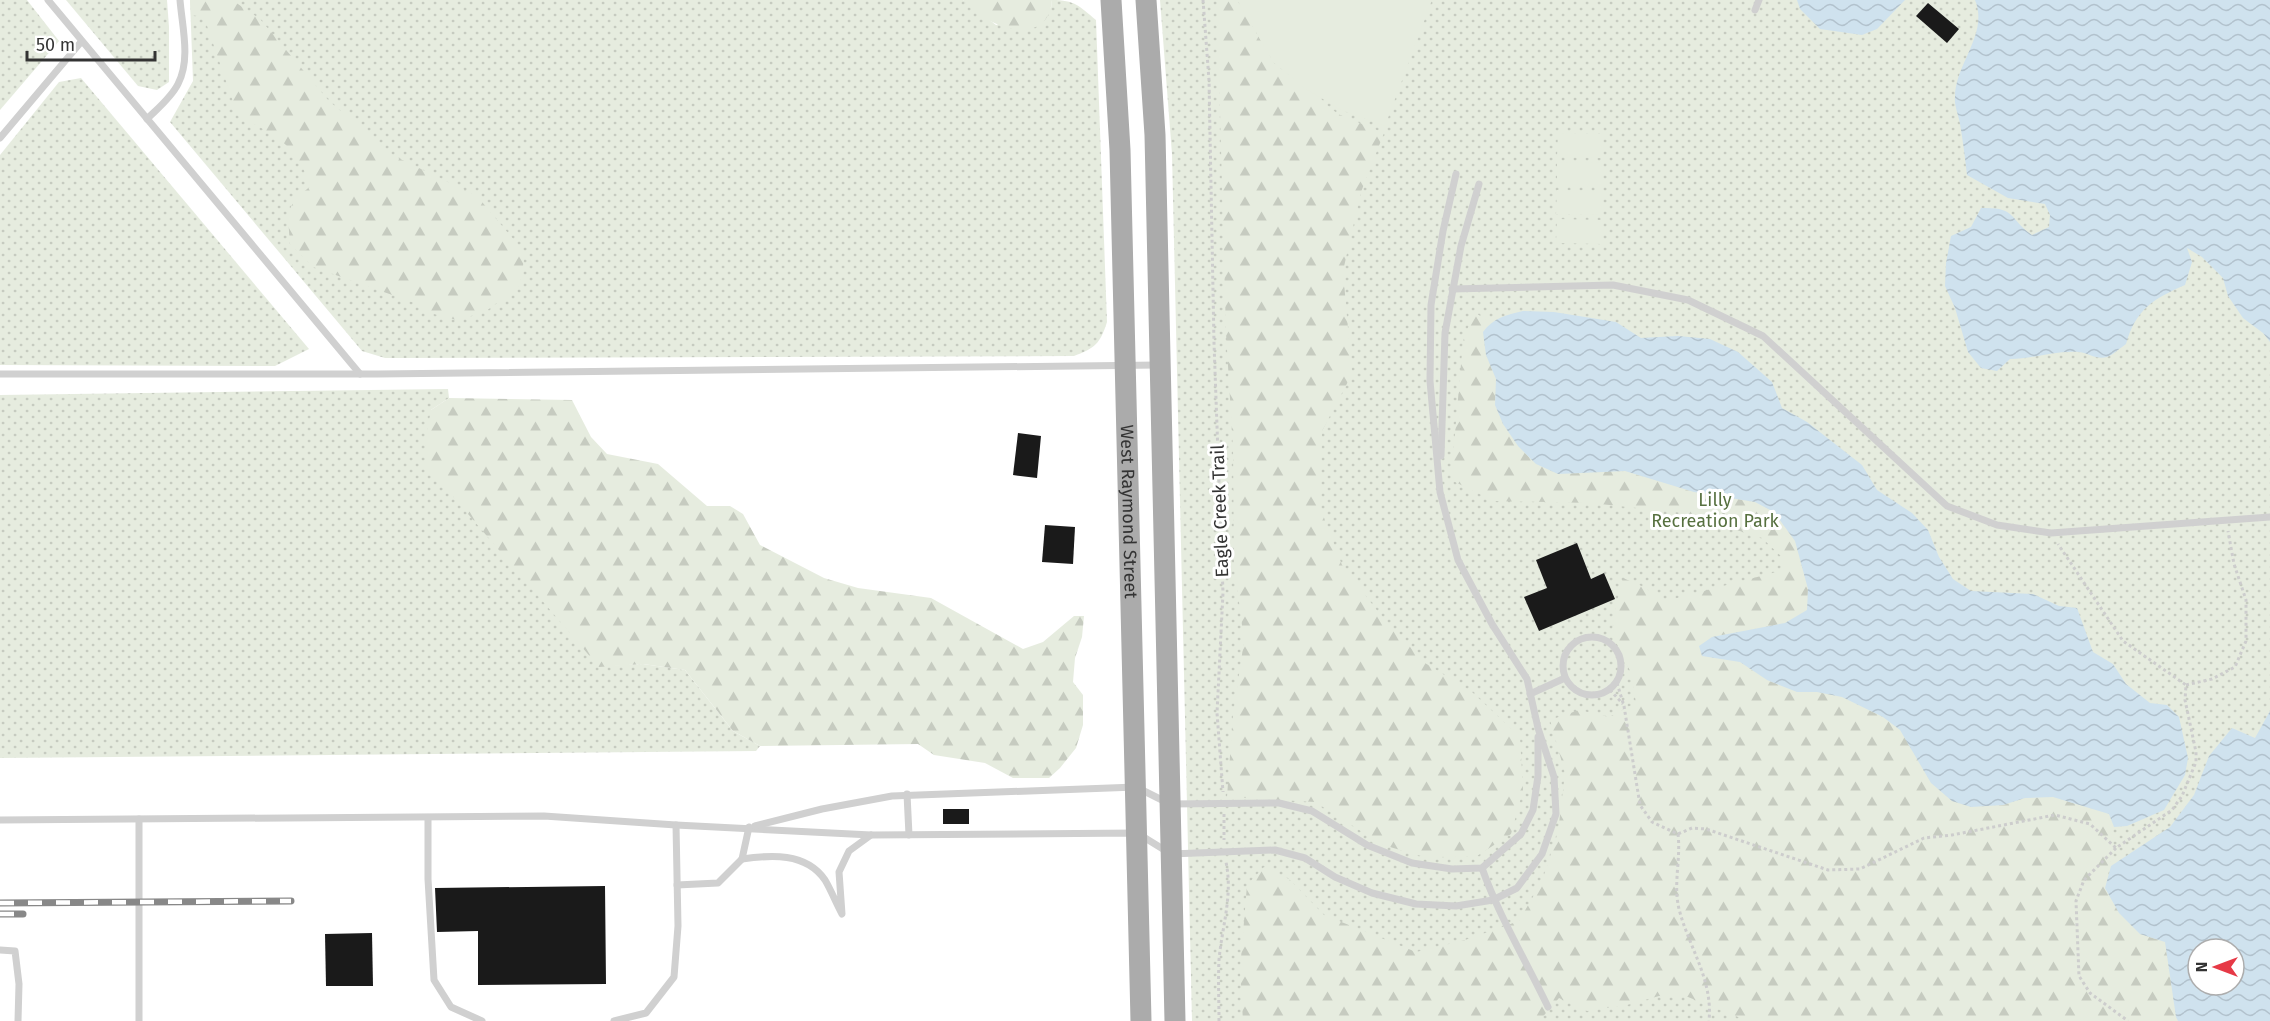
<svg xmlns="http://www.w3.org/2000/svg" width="2270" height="1021" font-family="'Fira Sans',sans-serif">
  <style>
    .green { fill: url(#green-dots); fill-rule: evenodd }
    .forest { fill: url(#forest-firs) }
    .pitch { fill: #e6ecdf }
    .water { fill: url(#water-waves); fill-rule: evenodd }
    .building { fill: #1a1a1a }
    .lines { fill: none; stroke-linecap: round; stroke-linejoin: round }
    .path { stroke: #cdcdcd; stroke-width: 3; stroke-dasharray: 3 3; stroke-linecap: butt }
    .lane { stroke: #d0d0d0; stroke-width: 7 }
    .primary { stroke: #ababab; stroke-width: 21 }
    .rail-casing { stroke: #888; stroke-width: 7 }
    .rail { stroke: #fff; stroke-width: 4.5; stroke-dasharray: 14; stroke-linecap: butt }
    .labels { text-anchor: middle; stroke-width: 6; stroke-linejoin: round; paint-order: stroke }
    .park-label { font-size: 18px; fill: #56703f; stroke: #fff }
    .street-label { font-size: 18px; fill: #333; stroke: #fff }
  </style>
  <defs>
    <pattern id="green-dots" width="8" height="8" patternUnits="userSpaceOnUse" patternTransform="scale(1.5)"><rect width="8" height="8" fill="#e6ecdf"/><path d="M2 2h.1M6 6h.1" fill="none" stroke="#c6cbc0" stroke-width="1.8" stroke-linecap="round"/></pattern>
    <pattern id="forest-firs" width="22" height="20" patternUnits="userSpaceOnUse" patternTransform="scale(1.5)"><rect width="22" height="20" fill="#e6ecdf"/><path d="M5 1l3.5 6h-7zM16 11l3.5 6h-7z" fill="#c6cbc0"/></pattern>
    <pattern id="water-waves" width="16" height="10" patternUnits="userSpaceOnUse" patternTransform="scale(1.5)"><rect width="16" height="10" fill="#cfe2ee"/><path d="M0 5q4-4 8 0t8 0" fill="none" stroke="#b2c2cd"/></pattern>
  </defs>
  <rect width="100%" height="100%" fill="#fff"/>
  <!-- green -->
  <g class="green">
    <polygon points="0,0 27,0 59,41 0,110"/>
    <polygon points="66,0 167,0 169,27 169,82 157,90 138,86"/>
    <path d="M190,0H963L996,25L1051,8L1052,0C1075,0 1079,6 1096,20L1107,322C1100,344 1095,348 1074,356L385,358L362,351L170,122L193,81Z"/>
    <path d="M1160,0H2270V1021H1192L1172,154ZM2198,949H2234V985H2198Z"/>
    <polygon points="81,78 309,349 275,366 0,365 0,155 59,82"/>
    <polygon points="448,389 449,398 431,410 599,666 643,664 685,670 733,731 760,746 756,751 0,758 0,395"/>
  </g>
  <!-- forest -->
  <g class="forest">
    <path d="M190,0H232L260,19L329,101L394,156L477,196L525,253L520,285L485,312L457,320L434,314L415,303L313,267L290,244C288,215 284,205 310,187C299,146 274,134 238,116L204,17L191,15Z"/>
    <path d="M963,0H1052C1048,51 983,26 963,0Z"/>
    <polygon points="1217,0 1237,0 1274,63 1338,114 1384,133 1361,192 1343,271 1352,374 1322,431 1320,508 1342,565 1379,613 1425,663 1472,692 1520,737 1523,790 1511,834 1477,856 1428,858 1383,845 1315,802 1227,797 1233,715 1244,641 1234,563 1233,448 1226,333"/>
    <path d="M1474,312L1490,322L1483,332L1486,355L1496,379L1495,405L1503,424L1518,446L1536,464L1558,474L1625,471L1694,492L1755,502L1774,512L1795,541L1808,589L1807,610L1785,623L1712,637L1702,656L1740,662L1767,680L1797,692H1817L1842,697L1883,717L1900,730L1931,783L1952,801L1971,807L2003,805L2025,798L2053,797L2109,814C2117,838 2111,864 2105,888L2140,934L2165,942L2176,1017L2178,1021H1748L1688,997L1659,996L1627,1005L1587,1011L1559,998L1539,1021H1243L1240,970L1247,885L1264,867L1289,879L1324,915L1416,952L1465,940L1519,921L1542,881L1558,832L1565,773L1550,720L1579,710L1609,717L1636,703L1631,673L1612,634L1614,614L1623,578L1646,588L1662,602L1780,571L1783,558L1762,538L1683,513L1591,503L1494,501L1451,480L1463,341Z"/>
    <polygon points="449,398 572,400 591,437 607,454 658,464 707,506 730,506 743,514 760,545 824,578 858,588 931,598 1023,649 1043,642 1074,616 1084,616 1082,637 1075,658 1073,682 1083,695 1083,725 1076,748 1060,768 1049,778 1013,778 985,763 934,755 918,744 760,746 733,731 685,670 643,664 599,667 427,466 425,442 431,410"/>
  </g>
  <!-- pitch -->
  <g class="pitch">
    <polygon points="1237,0 1432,0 1385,126 1341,110 1306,89 1274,63"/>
    <polygon points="1558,133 1602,134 1602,158 1557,157"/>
    <polygon points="1557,162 1602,163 1601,187 1557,186"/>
    <polygon points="1557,190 1601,191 1601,215 1556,214"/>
    <polygon points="1557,219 1601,220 1601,244 1556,243"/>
  </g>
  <!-- water -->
  <g class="water">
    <polygon points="1797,0 1905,0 1877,29 1862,35 1820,29 1800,9"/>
    <path d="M1975,0H2270V342L2263,333L2243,318L2228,296L2223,278L2202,257L2187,248L2192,262L2185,285C2153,299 2136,309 2126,344C2120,348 2113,355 2107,357C2096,360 2089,353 2079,352C2056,350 2033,359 2010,359L1997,371L1981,368L1968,352L1955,308L1945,286L1946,263L1951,236L1971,227L1981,208C2017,207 2008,218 2032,235L2049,227L2050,215L2045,204L2008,198L1967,175C1965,158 1963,141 1960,124C1959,116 1954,106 1955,97C1955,64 1989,34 1975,0Z"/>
    <path d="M1523,311L1554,312L1616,322L1641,338L1678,336L1710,339L1738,352L1772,382L1782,408L1807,422L1862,465L1877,490L1912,513L1928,530L1939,557L1953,579L1971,591L2033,594L2059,606L2077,608L2093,652L2113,664L2126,684L2150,703L2167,705L2179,717L2188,758L2185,775L2164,810L2127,826L2114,827L2109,814L2053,797L2025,798L2003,805L1971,807L1952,801L1931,783L1900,730L1883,717L1842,697L1817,692H1797L1767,680L1740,662L1702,656L1699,646L1712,637L1785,623L1807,610L1808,589L1795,541L1774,512L1755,502L1694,492L1625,471L1558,474L1536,464L1518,446L1503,424L1495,405L1496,379L1486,355L1483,332C1493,318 1506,315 1523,311Z"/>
    <path d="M2270,711V1021H2178L2176,1017L2165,942L2140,934L2119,913L2105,888L2111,866L2170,827L2194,795L2209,756L2232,728L2255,738ZM2198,949H2234V985H2198Z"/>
  </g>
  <!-- building -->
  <g class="building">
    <polygon points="1928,3 1959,29 1947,43 1916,16"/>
    <polygon points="1018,433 1041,436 1037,478 1013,475"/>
    <polygon points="1045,525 1075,527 1073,564 1042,562"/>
    <polygon points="1577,543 1591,579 1604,573 1615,599 1539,631 1524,597 1547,588 1536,560"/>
    <rect x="943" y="809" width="26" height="15"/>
    <polygon points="605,886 606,984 478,985 478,931 437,932 435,888"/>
    <polygon points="372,933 373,986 326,986 325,934"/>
  </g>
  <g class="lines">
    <!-- path -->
    <g class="path">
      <polyline points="1203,0 1209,80 1214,343 1223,593 1217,713 1223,792"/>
      <polyline points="1617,683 1624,706 1640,805 1652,822 1678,834 1692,828 1706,829 1828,870 1860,869 1924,838 1952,835 2055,815 2090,824 2116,848 2172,810 2182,796 2196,762 2196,752 2185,700 2186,685 2123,641 2058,544"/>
      <polyline points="2186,685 2212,679 2235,667 2246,641 2246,600 2234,564 2228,531"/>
      <polyline points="1610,690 1623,704"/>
      <polyline points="1224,814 1224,840"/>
      <path d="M1678,834C1681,859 1673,884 1679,909C1689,948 1713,979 1709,1021"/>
      <polyline points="2116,848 2084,880 2076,901 2079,976 2090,993 2128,1021"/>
      <path d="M1219,1021C1219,1001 1218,980 1219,960C1222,926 1233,896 1226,862"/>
    </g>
    <!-- lane -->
    <g class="lane">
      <polyline points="48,0 360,374"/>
      <polyline points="1755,10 1759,0"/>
      <path d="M147,119C157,109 171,98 178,84C191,59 182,26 180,0"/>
      <polyline points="0,138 81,42"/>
      <polyline points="1452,289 1613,285 1688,300 1763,336 1947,506 1997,525 2051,533 2270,517"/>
      <polyline points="0,374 378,374 1158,365"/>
      <polyline points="1441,456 1445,333 1461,246 1479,184"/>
      <circle cx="1592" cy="666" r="29"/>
      <polyline points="1530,694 1565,678"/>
      <polyline points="907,794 909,835"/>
      <polyline points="428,818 428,879 434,980 451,1007 482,1021"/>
      <polyline points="0,820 544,816 676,825 871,835 1137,833 1171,854 1275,850 1305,858 1335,877 1372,893 1416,904 1456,906 1493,900 1517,888 1542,854 1556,814 1554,777 1538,728 1527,679 1492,624 1458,560 1440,492 1430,381 1431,305 1443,231 1456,174"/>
      <polyline points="755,826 822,809 892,796 1136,787 1170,804 1279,803 1312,811 1367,845 1412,863 1452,869 1482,868 1521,834 1533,810 1538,776 1538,737"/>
      <path d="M742,859C770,855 806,852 825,880C831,890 836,903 842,914L839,872L849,851L871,835"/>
      <path d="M1482,868C1498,914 1526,961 1548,1007"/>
      <polyline points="677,885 718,883 742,859 749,827"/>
      <polyline points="0,950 15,951 19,984 18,1021"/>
      <polyline points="139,1021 139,819"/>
      <polyline points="614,1021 646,1013 674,977 678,926 676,825"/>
    </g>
    <!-- primary -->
    <g class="primary">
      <path id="s1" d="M1111,0L1120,150L1141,1021"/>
      <polyline points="1146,0 1155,135 1175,1021"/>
    </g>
    <!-- rail casing -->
    <g class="rail-casing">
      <g id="rail">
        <polyline points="0,903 291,901"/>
        <polyline points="0,914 23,914"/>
      </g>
    </g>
    <!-- rail -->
    <use href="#rail" class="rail"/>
  </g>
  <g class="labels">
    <!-- park labels -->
    <g class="park-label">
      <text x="1715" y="506">Lilly<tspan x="1715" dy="21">Recreation Park</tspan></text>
    </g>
    <!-- street labels -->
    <g class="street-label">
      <text dy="6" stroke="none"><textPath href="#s1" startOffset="512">West Raymond Street</textPath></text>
      <text transform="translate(1220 511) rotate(-92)" y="6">Eagle Creek Trail</text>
    </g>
  </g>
  <!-- north arrow -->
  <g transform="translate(2216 967) rotate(270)"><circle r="28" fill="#ffffff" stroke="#adadad" stroke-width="1.5"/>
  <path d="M0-4.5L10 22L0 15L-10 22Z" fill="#e63946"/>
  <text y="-9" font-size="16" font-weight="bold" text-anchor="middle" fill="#333333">N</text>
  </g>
  <!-- scale -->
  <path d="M27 51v9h128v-9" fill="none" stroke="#333333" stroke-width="3"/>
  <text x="36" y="51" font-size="18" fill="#333333" stroke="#ffffff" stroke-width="4.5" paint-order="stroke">50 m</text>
</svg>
